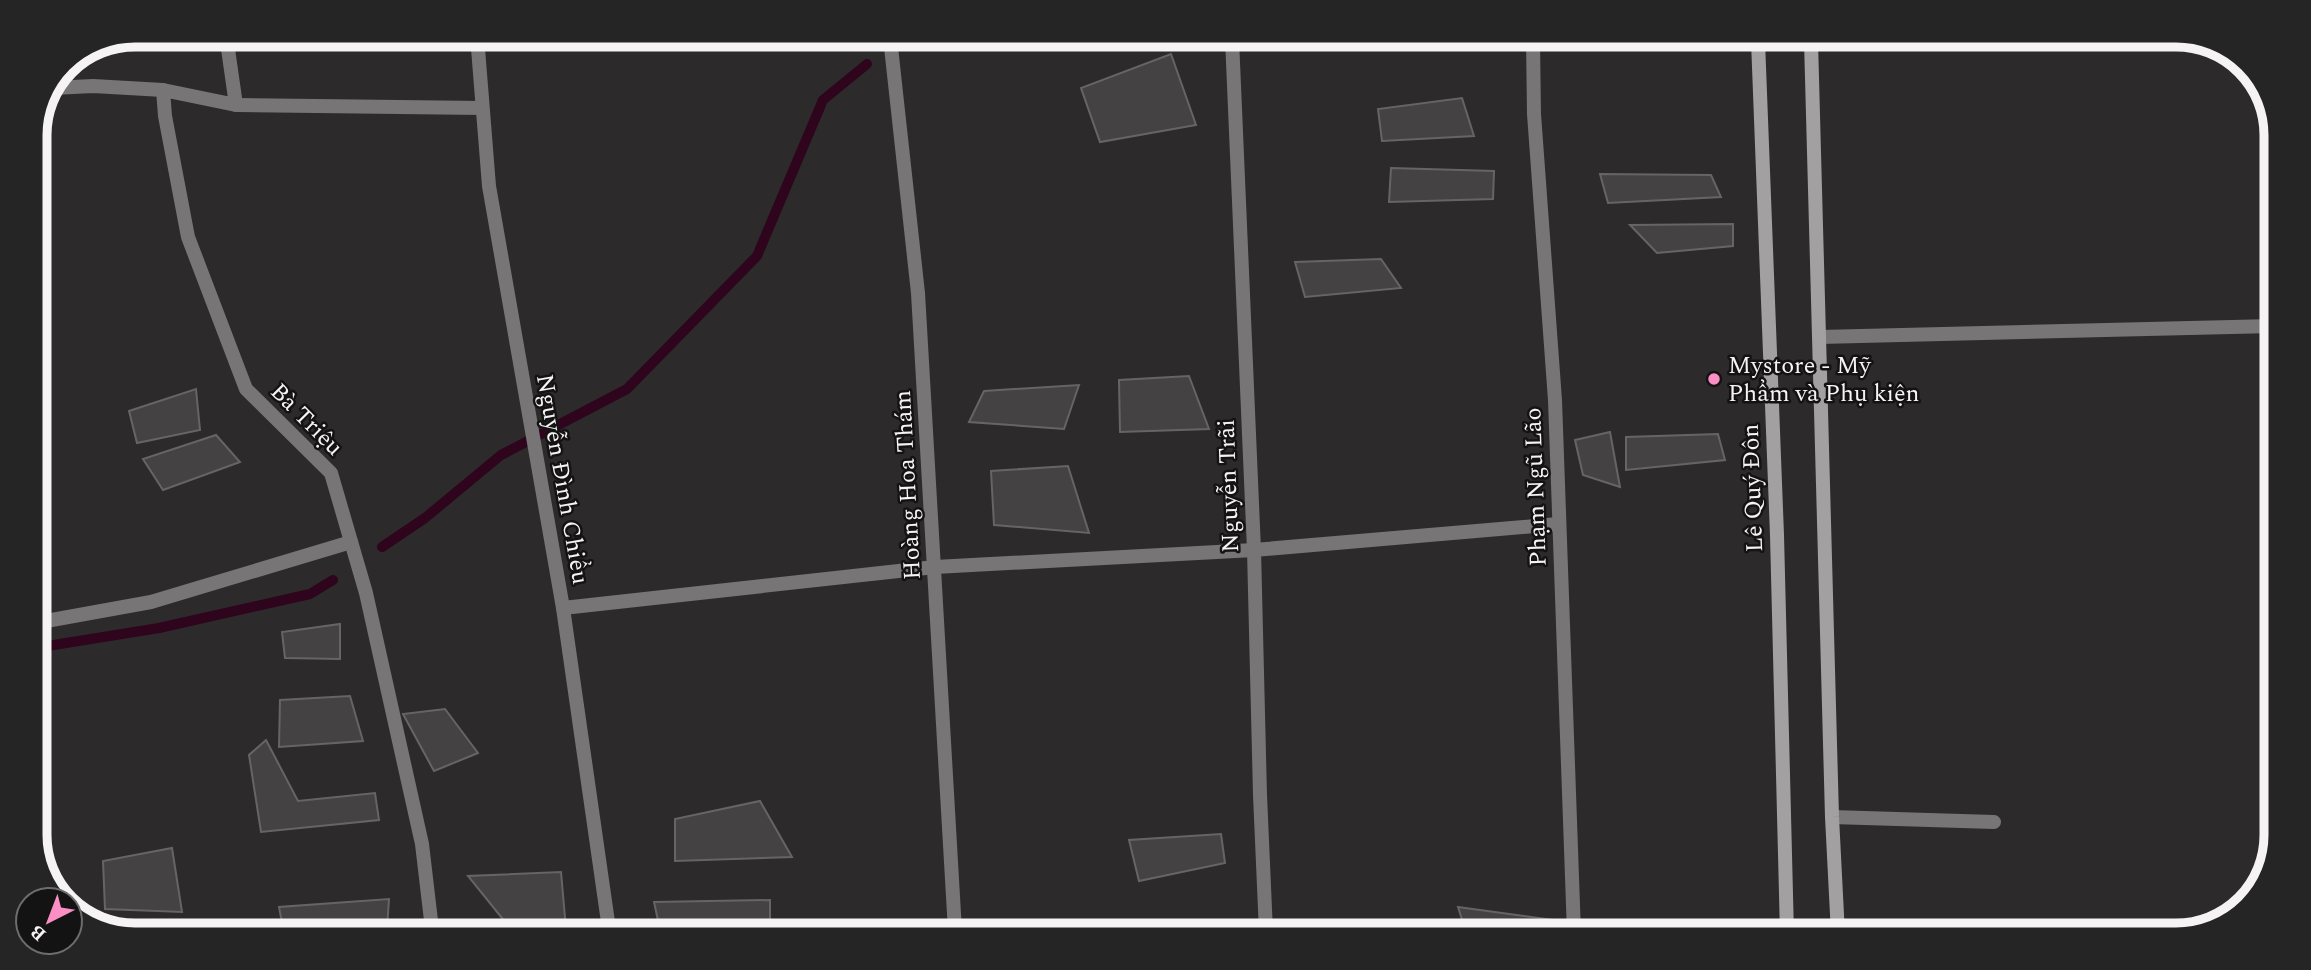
<svg xmlns="http://www.w3.org/2000/svg" width="2311" height="970" font-family="Spectral,serif">
  <style>
    .lines { fill: none; stroke-linecap: round; stroke-linejoin: round }
    .stream { stroke: #2f041d; stroke-width: 10 }
    .building { fill: #454243; stroke: #676465; stroke-width: 2 }
    .lane { stroke: #777576; stroke-width: 14 }
    .street { stroke: #777576; stroke-width: 14 }
    .secondary { stroke: #a2a0a1; stroke-width: 14 }
    .poi-dot { fill: #fb8fc5; stroke: #141313; stroke-width: 2.5 }
    .labels { text-anchor: middle; stroke-width: 5; stroke-linejoin: round; paint-order: stroke }
    .poi-label { font-size: 24px; fill: #f5f3f4; stroke: #141313; text-anchor: start }
    .street-label { font-size: 24px; fill: #f5f3f4; stroke: #141313 }
    .rim { fill: none; stroke: #f5f3f4; stroke-width: 9 }
  </style>
  <rect width="100%" height="100%" fill="#2d2a2b"/>
  <g class="lines">
    <!-- stream -->
    <g class="stream">
      <polyline points="382,547 425,518 501,455 627,389 757,256 823,100 867,64"/>
      <polyline points="35,648 159,628 310,594 333,580"/>
    </g>
  </g>
  <!-- building -->
  <g class="building">
    <polygon points="1618,40 1692,41 1692,46 1619,46"/>
    <polygon points="1171,54 1196,125 1100,142 1081,88"/>
    <polygon points="1462,98 1474,136 1382,141 1378,109"/>
    <polygon points="1391,168 1494,171 1493,199 1389,202"/>
    <polygon points="1600,174 1711,175 1721,197 1608,203"/>
    <polygon points="1733,224 1733,246 1657,253 1630,225"/>
    <polygon points="1381,259 1401,288 1305,297 1295,262"/>
    <polygon points="1189,376 1209,429 1120,432 1119,380"/>
    <polygon points="1079,385 1064,429 969,422 984,391"/>
    <polygon points="196,389 200,430 137,443 129,411"/>
    <polygon points="1610,432 1620,487 1583,475 1575,440"/>
    <polygon points="1718,434 1725,460 1626,470 1626,437"/>
    <polygon points="216,435 240,462 163,490 143,459"/>
    <polygon points="1068,466 1089,533 994,525 991,471"/>
    <polygon points="340,624 340,659 285,658 282,632"/>
    <polygon points="350,696 363,741 279,747 280,700"/>
    <polygon points="445,709 478,753 434,771 403,714"/>
    <polygon points="266,740 298,801 375,793 379,820 261,832 249,755"/>
    <polygon points="760,801 792,857 675,861 675,819"/>
    <polygon points="1221,834 1225,863 1139,881 1129,840"/>
    <polygon points="172,848 182,912 105,909 103,861"/>
    <polygon points="561,872 566,929 534,929 506,923 468,876"/>
    <polygon points="389,899 387,929 283,928 279,907"/>
    <polygon points="770,900 770,930 660,930 654,902"/>
    <polygon points="1458,907 1554,920 1550,933 1466,932"/>
  </g>
  <g class="lines">
    <!-- lane -->
    <g class="lane">
      <polyline points="53,88 93,86 163,90"/>
      <polyline points="1832,817 1994,822"/>
    </g>
    <!-- street -->
    <g class="street">
      <polyline points="226,35 236,105 163,90 165,116 188,237 246,389 331,473 366,593 422,844 432,929"/>
      <polyline points="477,36 489,186 563,608 609,929"/>
      <polyline points="890,38 918,293 955,931"/>
      <polyline points="1232,39 1254,550 1260,795 1266,932"/>
      <polyline points="1533,40 1534,114 1555,400 1574,933"/>
      <polyline points="236,105 482,108"/>
      <polyline points="1820,337 2274,326"/>
      <polyline points="563,608 935,567 1254,550 1558,524"/>
      <polyline points="35,623 151,602 351,542"/>
    </g>
    <!-- secondary -->
    <g class="secondary">
      <polyline points="1758,41 1777,535 1787,934"/>
      <polyline points="1811,41 1832,817 1838,934"/>
    </g>
  </g>
  <!-- markers -->
  <circle class="poi-dot" cx="1714" cy="379" r="7"/>
  <g class="labels">
    <!-- poi labels -->
    <g class="poi-label">
      <text x="1728" y="373">Mystore - Mỹ<tspan x="1728" dy="28">Phẩm và Phụ kiện</tspan></text>
    </g>
    <!-- street labels -->
    <g class="street-label">
      <text transform="translate(307 419) rotate(45)" y="8">Bà Triệu</text>
      <text transform="translate(563 479) rotate(80)" y="8">Nguyễn Đình Chiểu</text>
      <text transform="translate(907 485) rotate(-93)" y="8">Hoàng Hoa Thám</text>
      <text transform="translate(1228 486) rotate(-92)" y="8">Nguyễn Trãi</text>
      <text transform="translate(1535 487) rotate(-92)" y="8">Phạm Ngũ Lão</text>
      <text transform="translate(1752 488) rotate(-92)" y="8">Lê Quý Đôn</text>
    </g>
  </g>
  <!-- crop -->
  <path d="M0 0H2311V970H0ZM135 47H2176A88 88 0 0 1 2264 135V835A88 88 0 0 1 2176 923H135A88 88 0 0 1 47 835V135A88 88 0 0 1 135 47Z" fill="#262525" fill-rule="evenodd"/>
  <path class="rim" d="M135 47H2176A88 88 0 0 1 2264 135V835A88 88 0 0 1 2176 923H135A88 88 0 0 1 47 835V135A88 88 0 0 1 135 47Z"/>
  <!-- north arrow -->
  <g transform="translate(49 921) rotate(222)"><circle r="33" fill="#141313" stroke="#6e6d6d" stroke-width="2"/>
  <path d="M0-5L12 26L0 18L-12 26Z" fill="#fb8fc5"/>
  <text y="-10" font-size="19" font-weight="bold" text-anchor="middle" fill="#f5f3f4">B</text>
  </g>
</svg>
